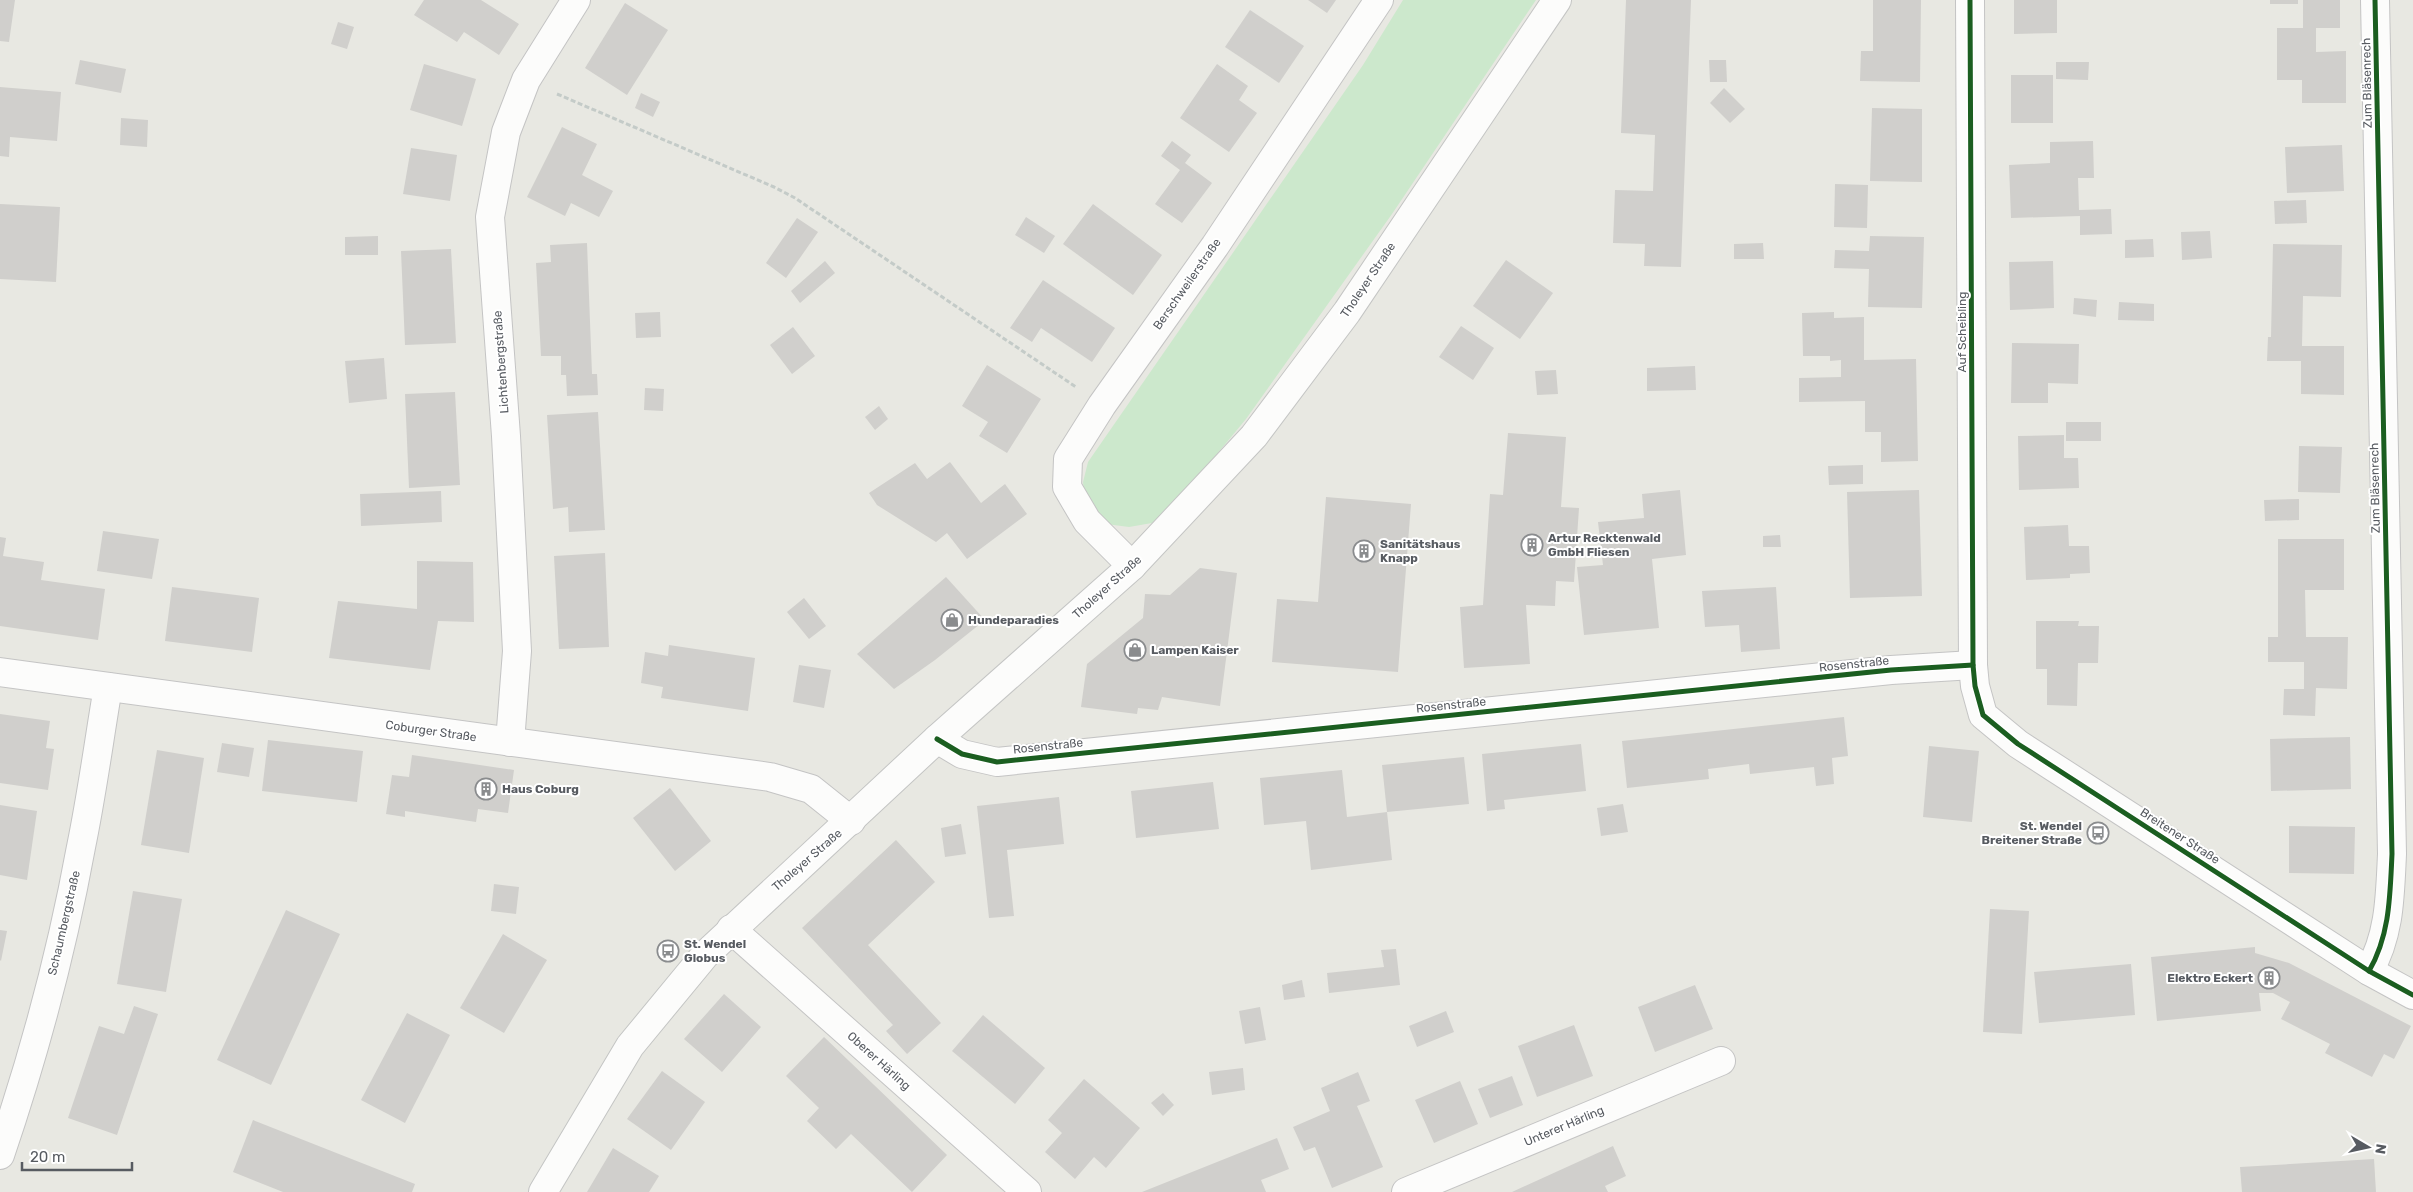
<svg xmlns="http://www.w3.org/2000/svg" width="2413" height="1192" font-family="Rubik,sans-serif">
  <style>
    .green { fill: #cce8cc }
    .building { fill: #d0cfcc }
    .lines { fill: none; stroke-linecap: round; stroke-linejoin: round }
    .street-casing { stroke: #c4c4c4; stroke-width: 30 }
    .secondary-casing { stroke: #c4c5c4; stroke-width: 30 }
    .path { stroke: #c4cbc8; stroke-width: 3; stroke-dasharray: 5 2.5; stroke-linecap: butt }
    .street { stroke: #fcfcfb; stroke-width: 28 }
    .secondary { stroke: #fcfcfb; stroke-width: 28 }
    .cycleway-casing { stroke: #fff; stroke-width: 8 }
    .cycleway { stroke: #1b5e20; stroke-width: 5 }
    .labels { text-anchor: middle; stroke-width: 4; stroke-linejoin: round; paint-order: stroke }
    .street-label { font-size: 12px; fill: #575b61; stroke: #fff }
    .poi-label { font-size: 12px; font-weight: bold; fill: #575b61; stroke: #fff; text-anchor: start }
  </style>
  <rect width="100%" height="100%" fill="#e8e8e2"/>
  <!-- green -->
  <polygon class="green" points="1403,0 1536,0 1392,214 1246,419 1183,495 1152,523 1129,527 1106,524 1085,502 1083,482 1088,462 1363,65"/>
  <!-- building -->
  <g class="building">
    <polygon points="0,0 15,0 9,42 0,41"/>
    <polygon points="424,0 481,0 519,24 499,55 464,32 457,42 414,15"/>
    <polygon points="1308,0 1336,0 1327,13"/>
    <polygon points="1626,0 1691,0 1681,267 1644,266 1645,244 1613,243 1615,190 1653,191 1655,135 1621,133"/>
    <polygon points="1873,0 1921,0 1920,82 1860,81 1861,51 1873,51"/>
    <polygon points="2014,0 2057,0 2057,33 2014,34"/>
    <rect x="2270" y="0" width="28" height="4"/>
    <polygon points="2303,0 2340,0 2340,28 2316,28 2316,52 2346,51 2346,103 2302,103 2302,80 2277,80 2277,28 2303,28"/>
    <polygon points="625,3 668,30 627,95 585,68"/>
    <polygon points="1250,10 1304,46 1279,83 1225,47"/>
    <polygon points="338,22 354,27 347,49 331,44"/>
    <polygon points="80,60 126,69 121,93 75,84"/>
    <polygon points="1709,60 1726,60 1727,82 1710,82"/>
    <polygon points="2056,62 2089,62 2088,80 2056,79"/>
    <polygon points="424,64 476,79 462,126 410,110"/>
    <polygon points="1217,64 1248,86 1239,100 1257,113 1229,152 1180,118"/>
    <rect x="2011" y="75" width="42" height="48"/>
    <polygon points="0,87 61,92 57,141 10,137 9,157 0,156"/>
    <polygon points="1724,88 1745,109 1730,123 1710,103"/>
    <polygon points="641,93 660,102 653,117 635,108"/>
    <polygon points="1872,108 1922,109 1922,182 1870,181"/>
    <polygon points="121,118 148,120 147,147 120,145"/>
    <polygon points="562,127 597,144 582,175 613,191 599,217 571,203 565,216 527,197"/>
    <polygon points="1172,141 1191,155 1185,163 1212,183 1182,223 1155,204 1180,170 1161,156"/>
    <polygon points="2093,141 2094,178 2078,178 2079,210 2111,209 2112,234 2080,235 2080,216 2011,218 2009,165 2050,163 2050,142"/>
    <polygon points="2342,145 2344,191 2287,193 2285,147"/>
    <polygon points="411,148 457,155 450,201 403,194"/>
    <polygon points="1835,184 1868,185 1867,228 1834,227"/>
    <polygon points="2306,200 2307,223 2275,224 2274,201"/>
    <polygon points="0,204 60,207 56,282 0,279"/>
    <polygon points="1093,204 1162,255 1133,295 1063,244"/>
    <polygon points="1026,217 1055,236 1044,253 1015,235"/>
    <polygon points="797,218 818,232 786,278 766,263"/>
    <polygon points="2210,231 2212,258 2182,260 2181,232"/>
    <polygon points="378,236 378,255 345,255 345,237"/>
    <polygon points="1870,236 1924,237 1922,308 1868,307 1869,269 1834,268 1835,250 1869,251"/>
    <polygon points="2153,239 2154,257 2125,258 2125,240"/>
    <polygon points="587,243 592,374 597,374 598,395 567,396 566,375 561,375 561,356 541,356 536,263 551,262 550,245"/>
    <polygon points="1763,243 1764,259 1734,259 1734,244"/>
    <polygon points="2273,244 2342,245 2341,297 2303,296 2302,346 2344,346 2344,395 2301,394 2301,361 2267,361 2268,337 2271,337"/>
    <polygon points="451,249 456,343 405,345 401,251"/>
    <polygon points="1506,260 1553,293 1520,339 1473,306"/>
    <polygon points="825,261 835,273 800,303 791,291"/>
    <polygon points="2053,261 2054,308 2010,310 2009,262"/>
    <polygon points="1043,280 1115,328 1092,362 1041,328 1032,342 1010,328"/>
    <polygon points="2074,298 2097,300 2096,317 2073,314"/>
    <polygon points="2119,302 2154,304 2154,321 2118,320"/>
    <polygon points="660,312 661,337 636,338 635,313"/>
    <polygon points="1834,312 1834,318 1864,317 1864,360 1916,359 1918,461 1881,462 1881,432 1865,432 1865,401 1799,402 1799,378 1841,377 1841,360 1830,361 1830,356 1803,356 1802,313"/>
    <polygon points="1461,326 1494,348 1473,380 1439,357"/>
    <polygon points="793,327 815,356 792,374 770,345"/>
    <polygon points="2012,343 2079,344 2078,384 2048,383 2048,403 2011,403"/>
    <polygon points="384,358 387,399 349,403 345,361"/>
    <polygon points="987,365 1041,399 1007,453 979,436 988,422 962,406"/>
    <polygon points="1695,366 1696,390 1647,391 1647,368"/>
    <polygon points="1556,370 1558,394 1537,395 1535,371"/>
    <polygon points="645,388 664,389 663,411 644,410"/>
    <polygon points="455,392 460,485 409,488 405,394"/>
    <polygon points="879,406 888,419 875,430 865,417"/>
    <polygon points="598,412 605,530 569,532 568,507 553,509 547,415"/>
    <rect x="2066" y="422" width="35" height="19"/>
    <polygon points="1508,433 1566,437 1561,507 1579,508 1574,582 1556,581 1555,606 1526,605 1530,664 1464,668 1460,607 1483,605 1490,494 1503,495"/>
    <polygon points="2064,435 2064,458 2078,458 2079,488 2019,490 2018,436"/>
    <polygon points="2299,446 2342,447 2340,493 2298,492"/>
    <polygon points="950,462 981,503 1005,484 1027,514 967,559 947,533 936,542 877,505 869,493 915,463 927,479"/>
    <polygon points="1863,465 1863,484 1829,485 1828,466"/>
    <polygon points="1680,490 1686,555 1652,559 1659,628 1584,635 1577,567 1603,565 1598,522 1644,518 1642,494"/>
    <polygon points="1919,490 1922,596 1850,598 1847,492"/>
    <polygon points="441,491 442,522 361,526 360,494"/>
    <polygon points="1326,497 1411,504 1398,672 1272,662 1277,599 1318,602"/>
    <polygon points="2299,499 2299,520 2265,521 2264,500"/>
    <polygon points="2068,525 2069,546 2089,546 2090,573 2070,574 2070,578 2026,580 2024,527"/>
    <polygon points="103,531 159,539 152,579 97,571"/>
    <polygon points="1780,535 1781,547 1763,547 1763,536"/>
    <polygon points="0,537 6,538 3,556 44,562 41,580 105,589 98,640 0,626"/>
    <polygon points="2278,539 2344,539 2344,590 2305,590 2306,637 2348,637 2347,689 2316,688 2315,716 2283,715 2284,689 2304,689 2304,662 2268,662 2268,637 2278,637"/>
    <polygon points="605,553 609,647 559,649 554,556"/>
    <polygon points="417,561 473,562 474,622 438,621 430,670 329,658 338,601 417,609"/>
    <polygon points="1200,568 1237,573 1220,706 1162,697 1158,710 1138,708 1137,714 1081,707 1087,664 1143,618 1145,594 1170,595"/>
    <polygon points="946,577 985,620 935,660 894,689 857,654"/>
    <polygon points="172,587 259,598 252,652 165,641"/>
    <polygon points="1776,587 1780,649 1741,652 1739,625 1705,627 1702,591"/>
    <polygon points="804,598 826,626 809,639 787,612"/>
    <polygon points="2036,621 2079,621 2078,626 2099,626 2098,663 2078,663 2077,706 2047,705 2047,669 2036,669"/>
    <polygon points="669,645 755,658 748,711 661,698 663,687 641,683 645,652 668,656"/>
    <polygon points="799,665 831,670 824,708 793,702"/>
    <polygon points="0,714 50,721 46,748 54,749 48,790 0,783"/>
    <polygon points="1844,717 1848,756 1832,758 1834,784 1816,786 1814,767 1750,774 1749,764 1708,769 1709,779 1627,788 1622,741"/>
    <polygon points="2350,737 2351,789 2271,791 2270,739"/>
    <polygon points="268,740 363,751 357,802 262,791"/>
    <polygon points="222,743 254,748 249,777 217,772"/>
    <polygon points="1581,744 1586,791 1504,800 1505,809 1487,811 1482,754"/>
    <polygon points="1929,746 1979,751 1972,822 1923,817"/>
    <polygon points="157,750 204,758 189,853 141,845"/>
    <polygon points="412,755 514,770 508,813 478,809 476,822 405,811 405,817 386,814 392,775 409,777"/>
    <polygon points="1464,757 1469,804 1387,812 1382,765"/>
    <polygon points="1342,770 1347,817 1387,812 1392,860 1311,870 1306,821 1264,825 1260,778"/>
    <polygon points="1213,782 1219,829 1136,838 1131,791"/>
    <polygon points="670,788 711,841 675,871 633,818"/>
    <polygon points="1059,797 1064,844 1007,850 1014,916 989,918 977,806"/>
    <polygon points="1623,804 1628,832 1601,836 1597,808"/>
    <polygon points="0,805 37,811 27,880 0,875"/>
    <polygon points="961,824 966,854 945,857 941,828"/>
    <polygon points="2289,826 2355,827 2354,874 2289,873"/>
    <polygon points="896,840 935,882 868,945 941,1023 907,1054 886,1031 893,1025 802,928"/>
    <polygon points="494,884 519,887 516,914 491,911"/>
    <polygon points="133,891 182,899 166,992 117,984"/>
    <polygon points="1990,909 2029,911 2022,1034 1983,1032"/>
    <polygon points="286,910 340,934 271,1085 217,1060"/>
    <polygon points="0,930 7,931 1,961 0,960"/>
    <polygon points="503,934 547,960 504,1033 460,1008"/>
    <polygon points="2255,947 2255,953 2289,963 2411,1026 2394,1059 2384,1054 2372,1077 2325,1053 2330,1044 2281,1019 2290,1002 2273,993 2259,993 2261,1011 2157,1021 2151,957"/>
    <polygon points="1396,949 1400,985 1329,993 1327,973 1384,967 1381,950"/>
    <polygon points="2131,964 2135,1015 2039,1023 2034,972"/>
    <polygon points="1302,980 1305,997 1284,1000 1282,985"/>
    <polygon points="1695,985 1713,1029 1655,1052 1638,1007"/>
    <polygon points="724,994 761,1027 722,1072 684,1039"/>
    <polygon points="134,1006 158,1014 117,1135 68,1118 99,1026 124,1034"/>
    <polygon points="1260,1007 1266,1040 1245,1044 1239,1011"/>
    <polygon points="1446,1011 1454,1032 1417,1047 1409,1026"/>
    <polygon points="407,1013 450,1035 405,1123 361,1100"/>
    <polygon points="983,1015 1045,1068 1015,1104 952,1051"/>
    <polygon points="1574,1025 1593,1076 1537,1097 1518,1046"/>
    <polygon points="824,1037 947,1155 912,1192 851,1134 836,1149 807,1121 819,1108 786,1076"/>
    <polygon points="1243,1068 1245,1090 1212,1095 1209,1072"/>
    <polygon points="662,1071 705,1102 671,1150 627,1119"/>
    <polygon points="1358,1072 1370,1101 1357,1106 1383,1167 1332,1188 1315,1147 1304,1151 1293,1127 1330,1111 1321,1088"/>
    <polygon points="1512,1076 1523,1105 1490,1118 1478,1089"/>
    <polygon points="1084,1079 1140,1128 1106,1168 1094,1157 1075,1179 1045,1152 1062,1133 1048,1120"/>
    <polygon points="1460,1081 1478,1124 1434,1143 1415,1100"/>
    <polygon points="1163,1093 1174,1105 1163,1116 1151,1103"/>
    <polygon points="253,1120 415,1184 412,1192 283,1192 233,1172"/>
    <polygon points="1277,1138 1289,1169 1261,1180 1266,1192 1142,1192"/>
    <polygon points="1613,1146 1626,1176 1605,1186 1608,1192 1512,1192"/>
    <polygon points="613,1148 659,1176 649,1192 587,1192"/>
    <polygon points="2374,1159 2376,1192 2242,1192 2240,1167"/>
  </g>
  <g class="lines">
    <!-- street casing -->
    <g class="street-casing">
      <g id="street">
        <polyline points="1970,0 1973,665 1975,686 1983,715 2018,744 2369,971 2413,995"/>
        <polyline points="1132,566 1087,521 1067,487 1068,459 1102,405 1215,246 1379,0"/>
        <polyline points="0,672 770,777 811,789 851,821"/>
        <polyline points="937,739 962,754 997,762 1891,670 1973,665"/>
        <polyline points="510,742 517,651 506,436 490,217 506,132 526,80 576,0"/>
        <polyline points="731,929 1027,1192"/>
        <path d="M2369,971C2390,935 2390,895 2392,854L2375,0"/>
        <path d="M0,1155C34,1055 62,951 81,847C92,794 99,740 108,687"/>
        <polyline points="1406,1192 1721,1061"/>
      </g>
    </g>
    <!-- secondary casing -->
    <g class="secondary-casing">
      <polyline id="secondary" points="543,1192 630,1046 705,955 937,739 1132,566 1254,436 1347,312 1557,0"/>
    </g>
    <!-- path -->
    <polyline class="path" points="557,94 774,187 795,198 1076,387"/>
    <!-- street -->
    <use href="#street" class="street"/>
    <!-- secondary -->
    <use href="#secondary" class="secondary"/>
    <!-- cycleway casing -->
    <g class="cycleway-casing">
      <g id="cycleway">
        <polyline points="1970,0 1973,665 1975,686 1983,715 2018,744 2369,971 2413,995"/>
        <polyline points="937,739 962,754 997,762 1891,670 1973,665"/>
        <path d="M2369,971C2390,935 2390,895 2392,854L2375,0"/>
      </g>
    </g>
    <!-- cycleway -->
    <use href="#cycleway" class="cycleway"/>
  </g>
  <!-- icons -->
  <defs>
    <g id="building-ring" transform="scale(1.125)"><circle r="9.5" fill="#fff" stroke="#8a8c8e" stroke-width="1.5"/><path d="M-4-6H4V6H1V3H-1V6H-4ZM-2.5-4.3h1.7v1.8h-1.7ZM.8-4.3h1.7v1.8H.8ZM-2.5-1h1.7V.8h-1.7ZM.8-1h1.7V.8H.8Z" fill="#8a8c8e"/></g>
    <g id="shop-ring" transform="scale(1.125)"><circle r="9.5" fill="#fff" stroke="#8a8c8e" stroke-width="1.5"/><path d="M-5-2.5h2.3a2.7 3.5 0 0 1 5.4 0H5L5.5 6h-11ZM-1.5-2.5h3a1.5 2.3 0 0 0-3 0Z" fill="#8a8c8e"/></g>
    <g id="bus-ring" transform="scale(1.125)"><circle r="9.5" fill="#fff" stroke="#8a8c8e" stroke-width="1.5"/><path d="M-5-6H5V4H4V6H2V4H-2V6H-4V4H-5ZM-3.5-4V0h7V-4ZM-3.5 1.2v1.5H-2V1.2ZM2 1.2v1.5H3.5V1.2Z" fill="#8a8c8e"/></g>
  </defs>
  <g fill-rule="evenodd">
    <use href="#building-ring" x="1532" y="545"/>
    <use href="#building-ring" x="1364" y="551"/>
    <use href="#shop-ring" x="952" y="620"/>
    <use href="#shop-ring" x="1135" y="650"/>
    <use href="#building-ring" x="486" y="789"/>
    <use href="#bus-ring" x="2098" y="833"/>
    <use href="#bus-ring" x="668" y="951"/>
    <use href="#building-ring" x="2269" y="978"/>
  </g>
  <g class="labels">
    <!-- street labels -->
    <g class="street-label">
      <text transform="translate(2367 83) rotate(-91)" y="4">Zum Bläsenrech</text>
      <text transform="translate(1368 280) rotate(-56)" y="4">Tholeyer Straße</text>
      <text transform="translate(1187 284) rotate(-55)" y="4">Berschweilerstraße</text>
      <text transform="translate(1962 332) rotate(-90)" y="4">Auf Scheibling</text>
      <text transform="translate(501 362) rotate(-94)" y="4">Lichtenbergstraße</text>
      <text transform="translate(2375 488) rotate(-91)" y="4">Zum Bläsenrech</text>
      <text transform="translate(1107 587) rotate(-42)" y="4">Tholeyer Straße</text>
      <text transform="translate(1854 664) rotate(-6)" y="4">Rosenstraße</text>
      <text transform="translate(1451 705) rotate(-6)" y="4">Rosenstraße</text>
      <text transform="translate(431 731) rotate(8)" y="4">Coburger Straße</text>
      <text transform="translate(1048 746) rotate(-6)" y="4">Rosenstraße</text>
      <text transform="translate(2180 836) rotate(33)" y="4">Breitener Straße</text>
      <text transform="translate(807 860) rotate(-41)" y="4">Tholeyer Straße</text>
      <text transform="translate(64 923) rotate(-77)" y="4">Schaumbergstraße</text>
      <text transform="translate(879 1061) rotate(42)" y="4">Oberer Härling</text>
      <text transform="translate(1564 1126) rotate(-23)" y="4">Unterer Härling</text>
    </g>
    <!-- poi labels -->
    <g class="poi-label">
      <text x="1548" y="542">Artur Recktenwald<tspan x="1548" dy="14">GmbH Fliesen</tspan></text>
      <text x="1380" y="548">Sanitätshaus<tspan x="1380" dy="14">Knapp</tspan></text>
      <text x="968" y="624">Hundeparadies</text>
      <text x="1151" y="654">Lampen Kaiser</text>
      <text x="502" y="793">Haus Coburg</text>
      <text x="2082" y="830" text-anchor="end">St. Wendel<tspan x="2082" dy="14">Breitener Straße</tspan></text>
      <text x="684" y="948">St. Wendel<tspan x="684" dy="14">Globus</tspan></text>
      <text x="2253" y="982" text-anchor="end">Elektro Eckert</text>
    </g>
  </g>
  <!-- north arrow -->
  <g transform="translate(2368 1147) rotate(99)" stroke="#ffffff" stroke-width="4" paint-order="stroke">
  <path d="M0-4L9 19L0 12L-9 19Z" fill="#575b61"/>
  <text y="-8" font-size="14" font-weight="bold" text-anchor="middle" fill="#575b61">N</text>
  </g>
  <!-- scale -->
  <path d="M22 1162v8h110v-8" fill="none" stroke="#575b61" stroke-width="2.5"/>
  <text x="30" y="1162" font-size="15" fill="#575b61" stroke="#ffffff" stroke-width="4" paint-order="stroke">20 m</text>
</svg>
